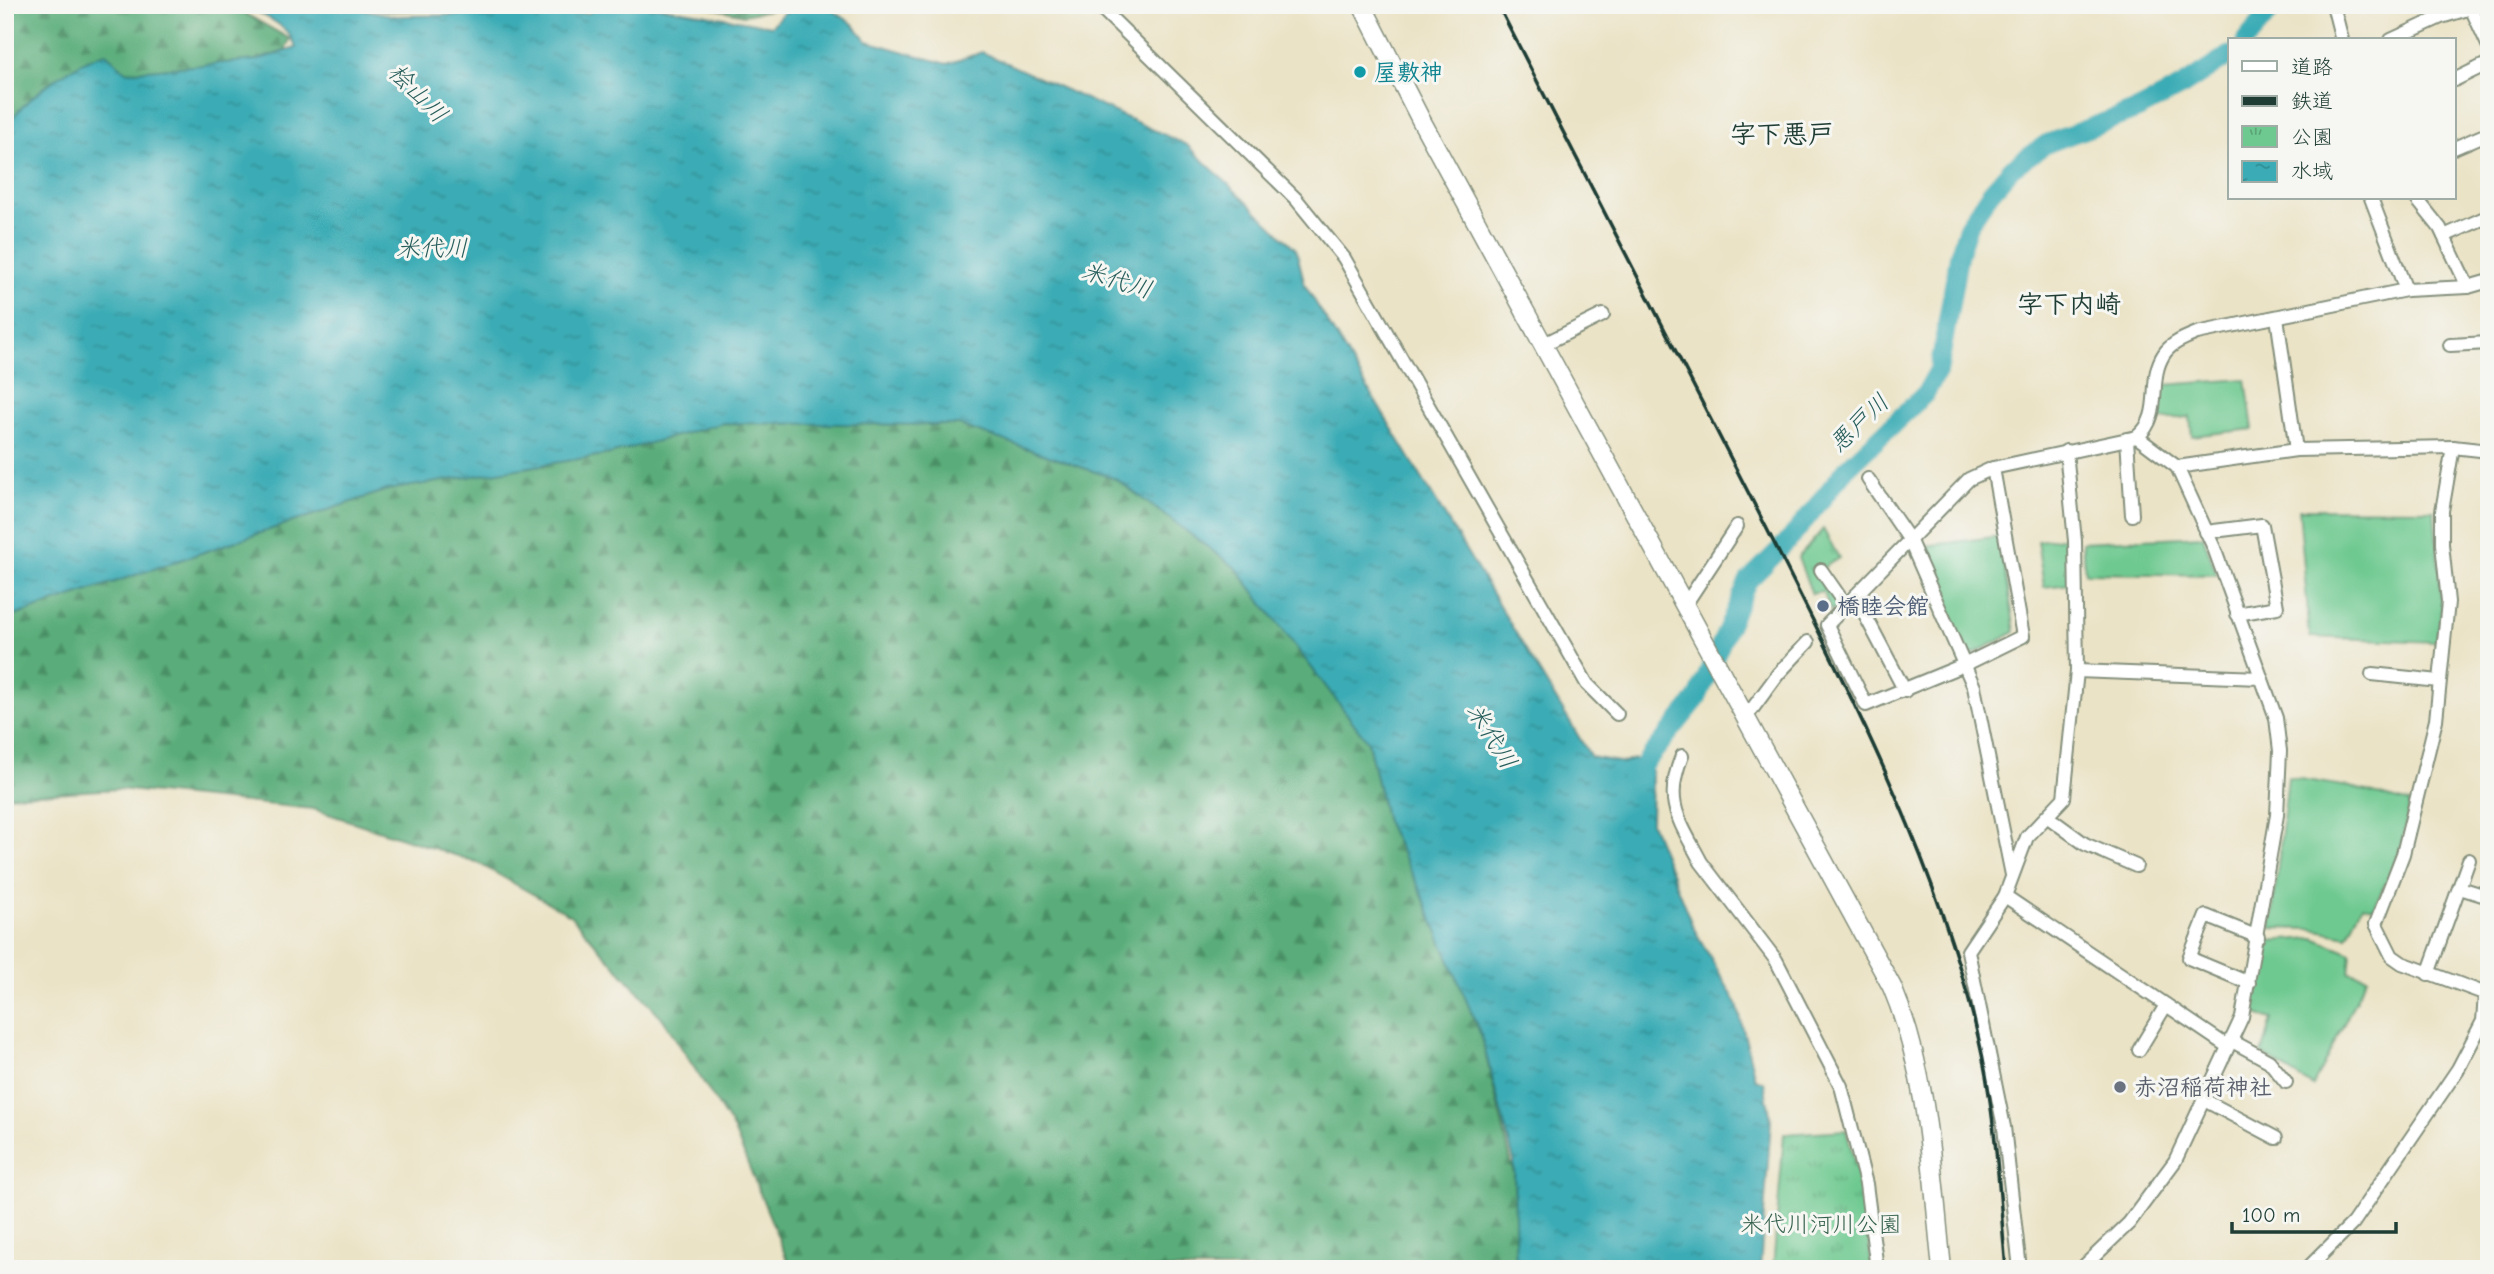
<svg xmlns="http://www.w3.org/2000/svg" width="2494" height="1274" font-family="'Comic Neue','Klee One',sans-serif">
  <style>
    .green { fill: #6ec990; stroke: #468362; stroke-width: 2 }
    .forest { fill: url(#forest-firs); stroke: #3c7557; stroke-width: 2 }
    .park { fill: url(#park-tufts); stroke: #468362; stroke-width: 2 }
    .water { fill: url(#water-ripples); stroke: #2d7474; stroke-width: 2 }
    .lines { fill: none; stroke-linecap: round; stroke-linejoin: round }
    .river { stroke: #3bacb5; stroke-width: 19 }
    .street-casing { stroke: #85907d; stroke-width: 16 }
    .secondary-casing { stroke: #85907d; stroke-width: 21 }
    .street { stroke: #fff; stroke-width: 12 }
    .secondary { stroke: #fff; stroke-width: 18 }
    .rail { stroke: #1f3d34; stroke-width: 3.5 }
    .culture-dot { fill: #0f9aa8; stroke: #f6f6f2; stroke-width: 2.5 }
    .service-dot { fill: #5c6f8a; stroke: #f6f6f2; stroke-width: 2.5 }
    .worship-dot { fill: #6b7280; stroke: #f6f6f2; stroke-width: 2.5 }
    .labels { text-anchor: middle; stroke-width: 6; stroke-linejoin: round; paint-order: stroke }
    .culture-label { font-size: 23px; font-weight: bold; fill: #0d838f; stroke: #f6f6f2; text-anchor: start }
    .service-label { font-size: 23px; font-weight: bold; fill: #4e5e75; stroke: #f6f6f2; text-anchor: start }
    .worship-label { font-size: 23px; font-weight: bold; fill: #5b616d; stroke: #f6f6f2; text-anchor: start }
    .park-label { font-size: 23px; fill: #33604b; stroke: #f6f6f2 }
    .water-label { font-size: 24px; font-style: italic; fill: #275e5b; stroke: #f6f6f2 }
    .quarter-label { font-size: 26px; font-weight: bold; fill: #1f3d34; stroke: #f6f6f2 }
  </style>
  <defs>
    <pattern id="forest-firs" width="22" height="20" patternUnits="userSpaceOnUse" patternTransform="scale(1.75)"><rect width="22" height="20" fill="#5aad7a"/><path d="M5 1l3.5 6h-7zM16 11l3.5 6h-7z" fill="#4a8e65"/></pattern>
    <pattern id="park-tufts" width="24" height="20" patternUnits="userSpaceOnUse" patternTransform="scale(1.75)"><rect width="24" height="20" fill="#6ec990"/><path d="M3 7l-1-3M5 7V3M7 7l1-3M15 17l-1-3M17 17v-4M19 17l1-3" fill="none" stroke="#5aa476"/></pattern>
    <pattern id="water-ripples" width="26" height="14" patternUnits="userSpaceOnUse" patternTransform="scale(1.75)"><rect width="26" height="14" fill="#3bacb5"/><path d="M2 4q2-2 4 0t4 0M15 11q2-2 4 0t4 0" fill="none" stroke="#318d94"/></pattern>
  </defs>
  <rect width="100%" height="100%" fill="#f6f6f2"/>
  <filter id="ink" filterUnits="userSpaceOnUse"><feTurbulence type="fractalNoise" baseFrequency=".0143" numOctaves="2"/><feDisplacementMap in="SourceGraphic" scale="14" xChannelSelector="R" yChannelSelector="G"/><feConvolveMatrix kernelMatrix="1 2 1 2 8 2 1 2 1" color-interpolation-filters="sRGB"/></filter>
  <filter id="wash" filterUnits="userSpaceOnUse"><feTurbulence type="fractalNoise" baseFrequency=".00686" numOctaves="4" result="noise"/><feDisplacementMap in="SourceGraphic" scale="28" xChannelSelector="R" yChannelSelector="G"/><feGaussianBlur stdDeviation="1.57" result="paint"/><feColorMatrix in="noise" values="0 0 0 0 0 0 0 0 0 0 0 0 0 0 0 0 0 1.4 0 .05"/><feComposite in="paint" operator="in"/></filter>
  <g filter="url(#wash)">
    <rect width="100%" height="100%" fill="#ebe3c6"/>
    <!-- green -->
    <g class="green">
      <polygon points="2246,379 2253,429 2192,436 2190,417 2157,420 2164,385"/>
      <polygon points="2299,509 2434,510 2442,607 2436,642 2310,637"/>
      <polygon points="2000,536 2015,632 1972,655 1967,651 1922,552 1925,546"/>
      <polygon points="2203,536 2217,575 2085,573 2082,542"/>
      <polygon points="2070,537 2071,584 2044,587 2037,541"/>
      <polygon points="2288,777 2355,788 2410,803 2400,851 2374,908 2362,906 2347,936 2312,929 2271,928"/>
      <polygon points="2314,938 2351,953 2349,972 2367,977 2313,1086 2262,1054 2272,1019 2250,1012 2267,941"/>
    </g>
    <!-- forest -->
    <g class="forest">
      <polygon points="5,5 230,5 290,39 285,51 257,60 127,72 5,130"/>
      <polygon points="355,5 516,5 392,11"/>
      <polygon points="699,5 795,5 744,15"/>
      <polygon points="723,423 959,425 1116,479 1236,568 1368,742 1385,819 1420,890 1481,1035 1514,1174 1516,1269 791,1269 734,1130 663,1019 570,915 476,862 313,809 118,789 5,796 5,619 387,490 609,454"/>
    </g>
    <!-- park -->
    <g class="park">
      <polygon points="1823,529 1839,558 1818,571 1840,603 1831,612 1823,591 1812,594 1798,558"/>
      <polygon points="1846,1130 1863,1192 1872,1269 1773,1269 1784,1134"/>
    </g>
    <!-- water -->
    <path class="water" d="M242,5H342L396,16L589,13L597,5H649L772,26L783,13L825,5L853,24L867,41L947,64L982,52L1187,145L1296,249L1305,285L1591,757L1624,763L1634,759L1652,771L1651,823L1693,927L1737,1004L1755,1079L1764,1082L1771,1120L1760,1269H1516L1514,1161L1481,1035L1420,890L1386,821L1368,742L1236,568L1116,479L959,425L723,423L609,454L387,490L5,619V130C21,99 73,63 106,53L127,72L257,60L296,48C289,24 262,15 242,5Z"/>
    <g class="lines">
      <!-- river -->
      <g class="river">
        <polyline points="2246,40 2276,5"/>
        <polyline points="1627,785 1697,699 1748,581 1791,538 1846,469 1925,394 1939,369 1959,254 1968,226 1990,193 2012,168 2046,144 2139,109 2183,86 2230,55"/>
      </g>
    </g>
  </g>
  <g filter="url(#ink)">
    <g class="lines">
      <!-- street casing -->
      <g class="street-casing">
        <g id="street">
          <polyline points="1098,5 1296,199 1344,258 1587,684 1617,714"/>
          <polyline points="2333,5 2342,40"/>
          <polyline points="2391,40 2441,17 2471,8 2489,47"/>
          <polyline points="2454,80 2489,63"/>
          <polyline points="2454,148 2489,133"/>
          <polyline points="2371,198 2406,290"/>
          <polyline points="2416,198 2440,228 2468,287"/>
          <polyline points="2444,236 2489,216"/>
          <polyline points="2277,317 2296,450 2453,447 2489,451"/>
          <polyline points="1542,345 1603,315"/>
          <polyline points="2450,345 2489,343"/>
          <polyline points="2127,439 2132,515"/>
          <polyline points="2453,447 2442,511 2442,544 2448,602 2436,720 2403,854 2376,924 2392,956 2402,963 2489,995"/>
          <polyline points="2177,467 2296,450"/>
          <path d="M1993,468L2023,636L1966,664L1866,705L1827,625L1969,479L1993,468L2137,437C2165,414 2146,381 2164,354C2171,343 2185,338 2197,333L2406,290L2468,287L2489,281"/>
          <polyline points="1868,479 1909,539 1974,687 2012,875"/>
          <polyline points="2206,532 2262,525 2277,607 2237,614"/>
          <polyline points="1821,570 1846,606"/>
          <polyline points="1855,596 1905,691"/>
          <polyline points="1685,605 1737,526"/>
          <polyline points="2077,671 2260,678"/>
          <polyline points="2372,674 2439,681"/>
          <polyline points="2488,674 2489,670"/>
          <polyline points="1747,716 1778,674 1808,642"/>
          <path d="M1682,756C1663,802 1679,820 1701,862L1776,960L1841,1086L1866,1184L1877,1269"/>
          <polyline points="2048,817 2085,844 2136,866"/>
          <polyline points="2460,888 2489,897"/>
          <polyline points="2005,896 2227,1046"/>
          <polyline points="2428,974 2469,860"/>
          <polyline points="2249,983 2189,958 2206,916 2258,937"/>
          <polyline points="2230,1040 2269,1061 2286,1082"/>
          <polyline points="2139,1050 2166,1005"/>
          <polyline points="2204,1100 2276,1138"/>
          <polyline points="2020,1269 2004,1127 1968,951 2005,896 2027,837 2064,798 2077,671 2075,541 2066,451"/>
          <polyline points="2081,1269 2129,1223 2175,1161 2242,1017 2277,815 2280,751 2276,718 2214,548 2177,467 2137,437"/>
          <polyline points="2307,1269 2353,1223 2458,1069 2483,1021 2485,994"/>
        </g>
      </g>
      <!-- secondary casing -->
      <g class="secondary-casing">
        <path id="secondary" d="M1362,5L1421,120L1892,987C1929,1075 1932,1175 1942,1269"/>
      </g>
      <!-- street -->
      <use href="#street" class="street"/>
      <!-- secondary -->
      <use href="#secondary" class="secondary"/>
      <!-- rail -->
      <path class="rail" d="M1498,5C1588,179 1677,353 1766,527C1848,690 1936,857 1978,1036C1996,1111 1999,1192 2006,1269"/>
    </g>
  </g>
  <!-- markers -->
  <circle class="culture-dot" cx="1360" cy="72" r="7"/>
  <circle class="service-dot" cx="1823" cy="606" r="7"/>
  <circle class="worship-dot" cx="2120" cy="1087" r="7"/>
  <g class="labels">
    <!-- culture labels -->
    <g class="culture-label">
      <text x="1374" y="80">屋敷神</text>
    </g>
    <!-- service labels -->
    <g class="service-label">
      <text x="1837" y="614">橋睦会館</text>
    </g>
    <!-- worship labels -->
    <g class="worship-label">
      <text x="2134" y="1095">赤沼稲荷神社</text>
    </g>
    <!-- park labels -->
    <g class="park-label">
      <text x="1821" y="1232">米代川河川公園</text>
    </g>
    <!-- water labels -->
    <g class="water-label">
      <text transform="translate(418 93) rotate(45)" y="8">桧山川</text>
      <text x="432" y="256">米代川</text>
      <text transform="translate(1117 280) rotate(17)" y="8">米代川</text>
      <text transform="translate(1859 423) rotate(-44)" y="8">悪戸川</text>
      <text transform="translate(1492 736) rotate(58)" y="8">米代川</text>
    </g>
    <!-- quarter labels -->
    <g class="quarter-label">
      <text x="1782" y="143">字下悪戸</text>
      <text x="2069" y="313">字下内崎</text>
    </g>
  </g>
  <!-- margin -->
  <rect width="2494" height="1274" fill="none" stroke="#f6f6f2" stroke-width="28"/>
  <!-- legend -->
  <rect x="2228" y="38" width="228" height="161" fill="#f6f6f2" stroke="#a0aca6" stroke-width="2"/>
  <rect x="2242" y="61" width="35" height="10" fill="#ffffff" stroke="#a0aca6" stroke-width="2"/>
  <text x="2291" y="74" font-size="21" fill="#1f3d34">道路</text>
  <rect x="2242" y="96" width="35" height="10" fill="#1f3d34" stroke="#a0aca6" stroke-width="2"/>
  <text x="2291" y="108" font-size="21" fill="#1f3d34">鉄道</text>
  <rect x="2242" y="126" width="35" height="21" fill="url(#park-tufts)" stroke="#a0aca6" stroke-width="2"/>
  <text x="2291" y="144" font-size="21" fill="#1f3d34">公園</text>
  <rect x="2242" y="161" width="35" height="21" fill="url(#water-ripples)" stroke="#a0aca6" stroke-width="2"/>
  <text x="2291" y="178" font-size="21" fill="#1f3d34">水域</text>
  <!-- scale -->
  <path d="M2232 1222v10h164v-10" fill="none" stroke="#1f3d34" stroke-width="3.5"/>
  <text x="2242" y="1222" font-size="21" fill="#1f3d34" stroke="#f6f6f2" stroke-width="5" paint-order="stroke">100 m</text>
</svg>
